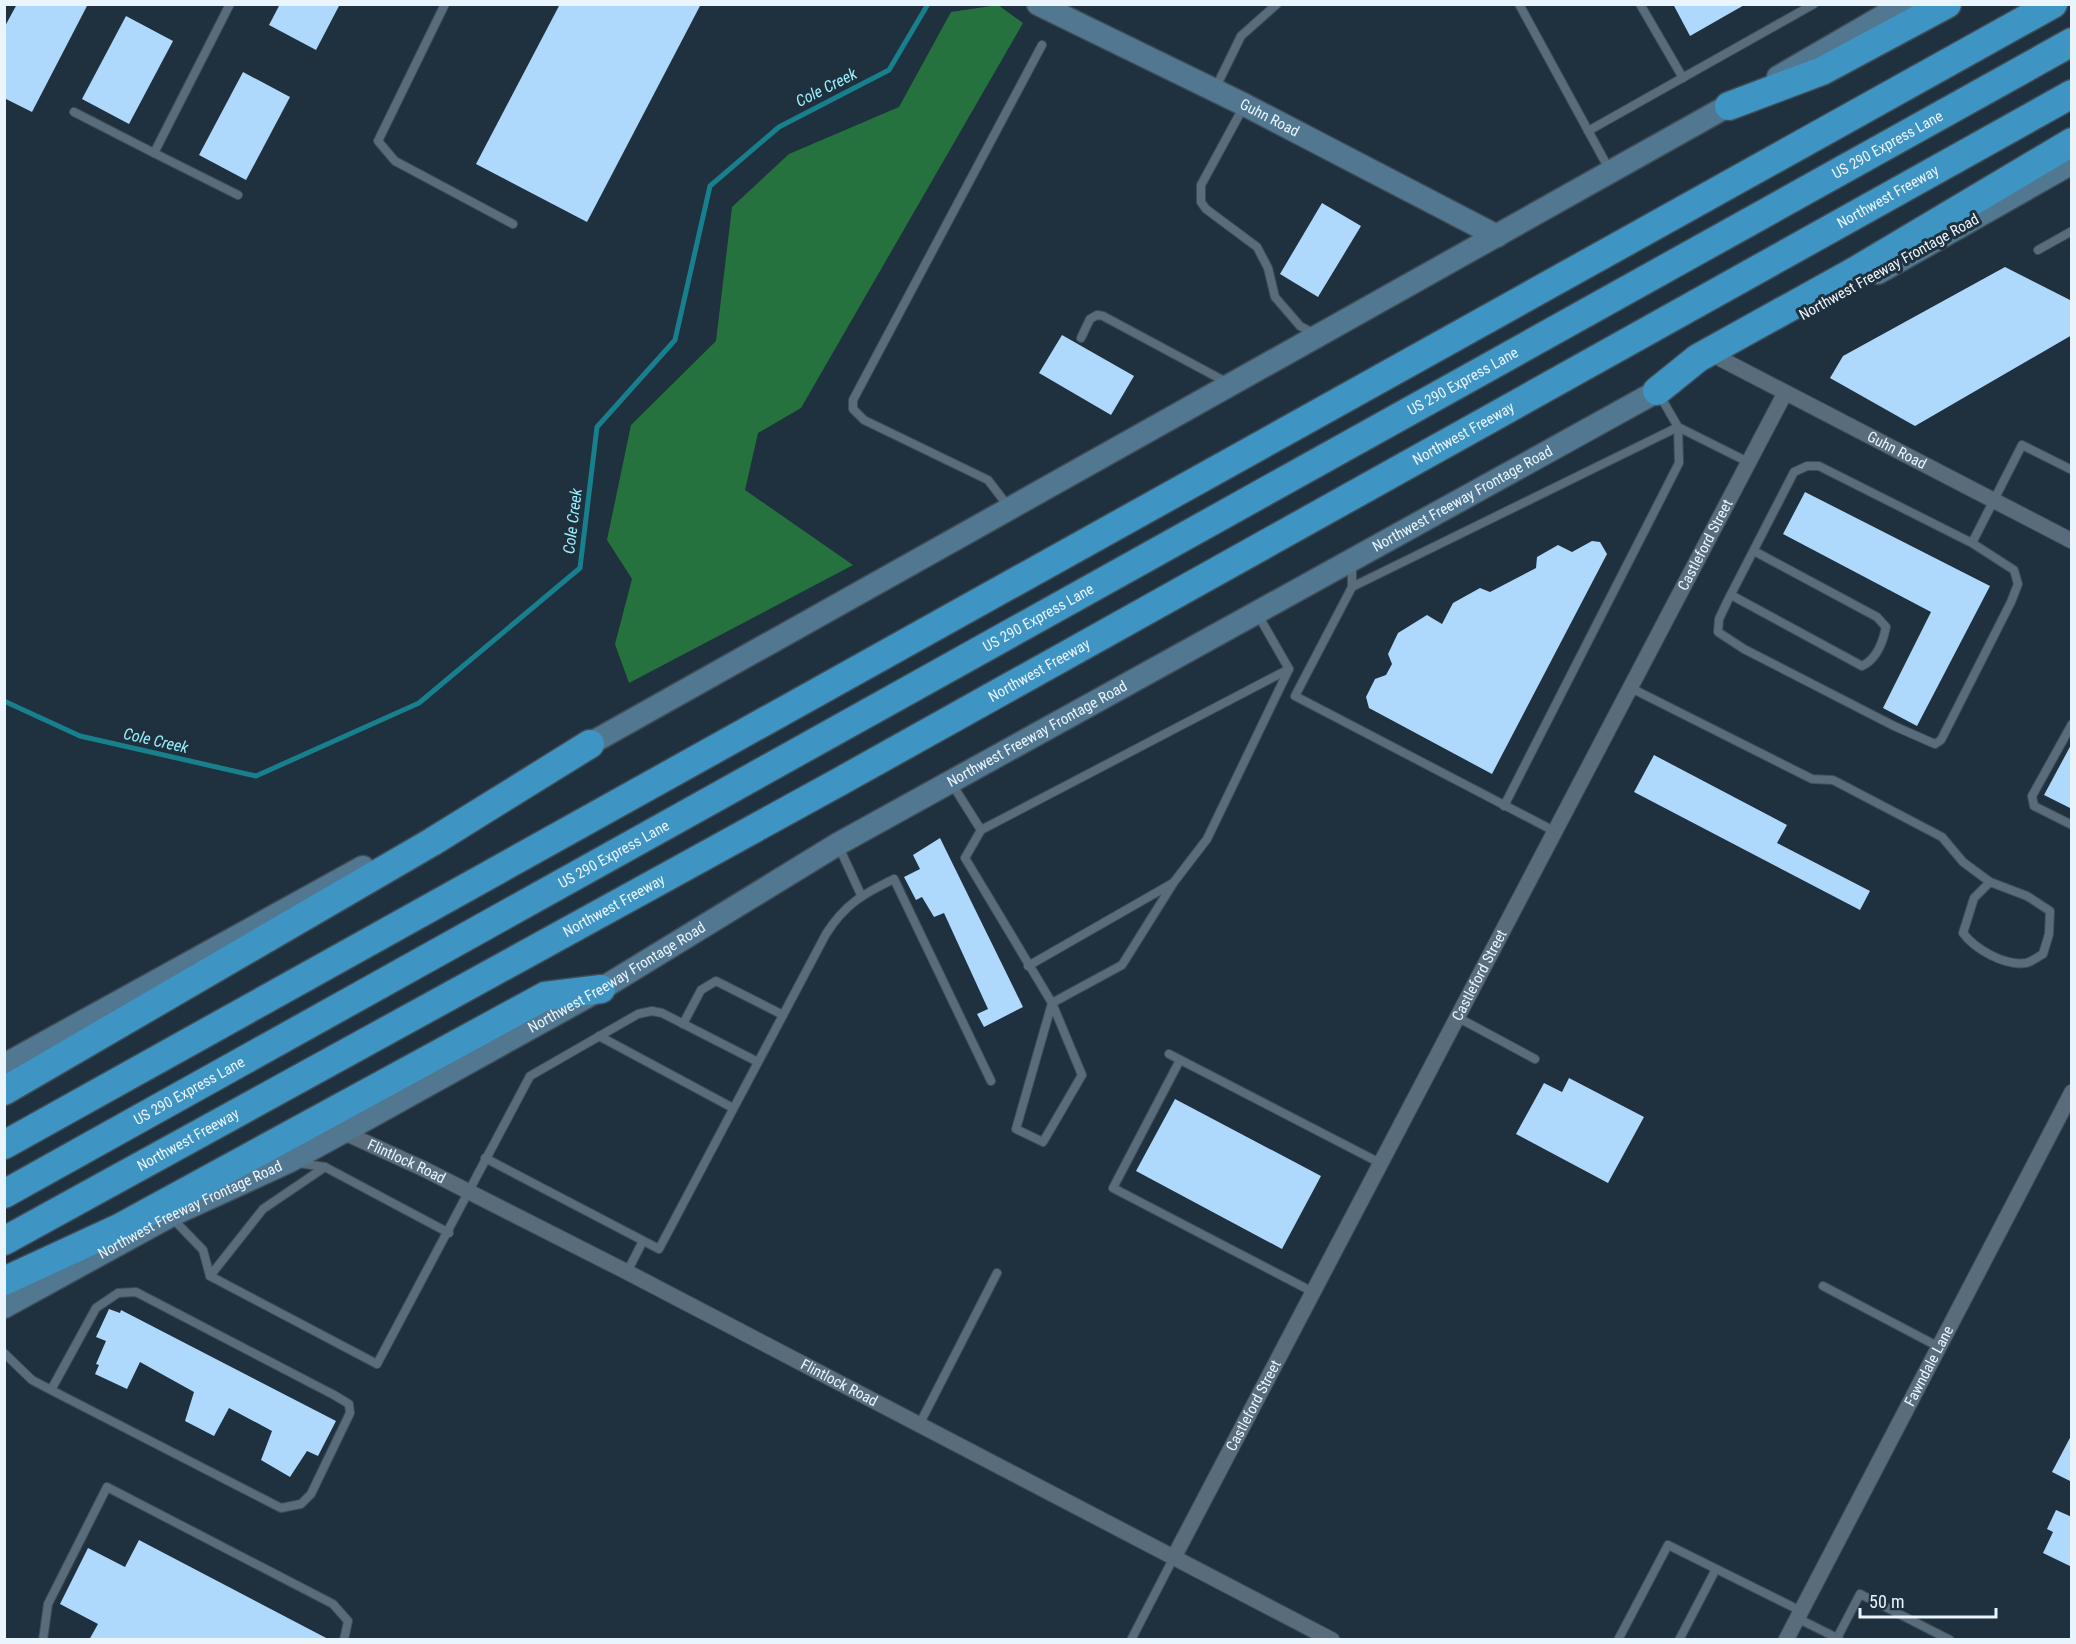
<svg xmlns="http://www.w3.org/2000/svg" width="2076" height="1644" font-family="'Roboto Condensed',sans-serif">
  <style>
    .forest { fill: #26723e }
    .lines { fill: none; stroke-linecap: round; stroke-linejoin: round }
    .stream { stroke: #18808c; stroke-width: 5 }
    .building { fill: #aed8fc }
    .lane-casing { stroke: #3e4d58; stroke-width: 10 }
    .street-casing { stroke: #3e4d58; stroke-width: 17 }
    .secondary-casing { stroke: #3e4d58; stroke-width: 25 }
    .highway-casing { stroke: #3e4d58; stroke-width: 31 }
    .lane { stroke: #596c7b; stroke-width: 8 }
    .street { stroke: #596c7b; stroke-width: 15 }
    .secondary { stroke: #517890; stroke-width: 22 }
    .highway { stroke: #3e94c2; stroke-width: 28 }
    .labels { text-anchor: middle; stroke-width: 6; stroke-linejoin: round; paint-order: stroke }
    .street-label { font-size: 15px; fill: #e9f4fd; stroke: #1f303e }
    .water-label { font-size: 16px; font-style: italic; fill: #9af0fc; stroke: #1f303e }
  </style>
  <rect width="100%" height="100%" fill="#1f303e"/>
  <!-- forest -->
  <polygon class="forest" points="998,5 1023,23 801,408 758,433 745,490 853,565 629,683 615,644 632,579 607,540 631,425 716,341 732,207 789,154 899,107 951,12"/>
  <g class="lines">
    <!-- stream -->
    <polyline class="stream" points="4,701 80,736 256,776 419,703 580,568 597,427 675,340 710,186 779,127 889,70 928,4"/>
  </g>
  <!-- building -->
  <g class="building">
    <polygon points="17,4 88,4 32,112 4,98 4,28"/>
    <polygon points="280,4 340,4 316,50 269,25"/>
    <polygon points="560,4 701,4 587,222 476,164"/>
    <polygon points="1673,4 1746,4 1690,36"/>
    <polygon points="126,16 173,41 129,124 82,99"/>
    <polygon points="243,72 290,97 246,180 199,155"/>
    <polygon points="1322,203 1361,226 1318,297 1280,274"/>
    <polygon points="2005,267 2072,301 2072,335 1915,426 1830,378 1843,356"/>
    <polygon points="1062,335 1134,376 1111,415 1039,373"/>
    <polygon points="1805,492 1990,586 1917,726 1883,708 1931,612 1783,534"/>
    <polygon points="1592,541 1600,542 1607,554 1492,774 1369,708 1366,697 1375,679 1386,675 1392,664 1388,654 1398,633 1427,615 1442,624 1453,603 1480,588 1490,592 1536,568 1537,557 1558,545 1572,552"/>
    <polygon points="2072,743 2072,809 2044,795"/>
    <polygon points="1654,755 1787,825 1777,843 1870,891 1860,910 1634,792"/>
    <polygon points="940,838 1023,1007 984,1027 977,1014 988,1009 944,913 934,917 922,897 916,900 904,877 920,869 913,855"/>
    <polygon points="1569,1078 1644,1117 1608,1183 1516,1134 1544,1083 1562,1092"/>
    <polygon points="1175,1099 1321,1176 1282,1249 1136,1171"/>
    <polygon points="109,1309 120,1313 121,1310 336,1421 318,1456 307,1451 290,1477 261,1460 272,1431 229,1408 214,1436 185,1421 194,1392 140,1362 127,1389 95,1374 99,1365 96,1364 106,1341 96,1337"/>
    <polygon points="2072,1434 2072,1482 2052,1472"/>
    <polygon points="2056,1510 2072,1517 2072,1567 2043,1553 2053,1532 2047,1529"/>
    <polygon points="139,1540 330,1640 89,1640 98,1624 60,1604 88,1548 125,1567"/>
  </g>
  <g class="lines">
    <!-- lane casing -->
    <g class="lane-casing">
      <g id="lane">
        <polyline points="445,4 378,141 395,161 513,224"/>
        <polyline points="1519,4 1609,169"/>
        <polyline points="1640,4 1683,78"/>
        <polyline points="1215,89 1241,36 1277,4"/>
        <polyline points="1244,106 1201,185 1201,202 1206,209 1257,247 1268,268 1275,297 1300,326 1315,334"/>
        <polyline points="74,112 154,153 230,4"/>
        <polyline points="1588,131 1814,4"/>
        <polyline points="154,153 238,195"/>
        <polyline points="2038,250 2072,231"/>
        <polyline points="1081,338 1090,319 1097,315 1103,316 1228,383"/>
        <polyline points="1008,506 988,480 864,420 853,409 853,400 1042,45"/>
        <polyline points="1972,543 2014,570 2018,584 2011,602 1941,740 1935,744 1894,726 1744,649 1718,632 1719,619 1728,600 1794,472 1807,466 1819,466 1972,543 2022,445 2072,470"/>
        <polyline points="1352,587 1352,564"/>
        <path d="M1731,595L1862,666C1877,659 1883,642 1886,627L1877,617L1754,551"/>
        <path d="M1629,687L1812,779L1833,780L1942,837L1963,862L1990,882L1974,898L1963,933C1975,949 2004,966 2026,963C2031,962 2038,957 2043,954L2049,934L2050,911L2027,896L1990,882"/>
        <polyline points="2072,724 2032,796 2034,806 2072,825"/>
        <polyline points="952,784 981,830 1289,669 1258,615"/>
        <polyline points="1504,806 1679,463 1678,427 1659,394"/>
        <polyline points="981,830 965,858 1052,1003 1016,1129 1043,1142 1082,1075 1052,1003 1122,965 1174,882 1207,839 1289,669"/>
        <polyline points="1554,831 1295,696 1352,587 1678,427 1748,462"/>
        <polyline points="839,847 861,895"/>
        <polyline points="1028,966 1173,883"/>
        <polyline points="1457,1017 1535,1059"/>
        <polyline points="683,1024 701,990 716,981 783,1015"/>
        <polyline points="599,1036 733,1108"/>
        <polyline points="1169,1054 1380,1163"/>
        <polyline points="1180,1060 1113,1188 1313,1292"/>
        <path d="M485,1158L659,1249L826,934C845,904 863,894 894,879L991,1081"/>
        <polyline points="298,1163 325,1167 449,1233"/>
        <polyline points="173,1219 203,1250 210,1276 377,1364 530,1076 638,1014 652,1011 662,1013 758,1062"/>
        <polyline points="627,1272 643,1241"/>
        <polyline points="210,1276 263,1209 325,1167"/>
        <polyline points="1823,1286 1939,1347"/>
        <polyline points="4,1353 32,1380 51,1390 281,1508 301,1504 311,1494 350,1413 349,1404 334,1395 136,1292 118,1293 96,1308 51,1390"/>
        <polyline points="919,1425 997,1273"/>
        <polyline points="1797,1618 1839,1639"/>
        <polyline points="43,1640 48,1604 107,1487 333,1604 348,1621 344,1640"/>
        <polyline points="1131,1640 1174,1557"/>
        <polyline points="1618,1640 1668,1545 1801,1611"/>
        <polyline points="1679,1640 1716,1569"/>
        <polyline points="1836,1640 1860,1594 1950,1640"/>
      </g>
    </g>
    <!-- street casing -->
    <g class="street-casing">
      <g id="street">
        <path id="s1" d="M1721,359L2072,541"/>
        <path id="s2" d="M343,1132L424,1169L627,1272L1332,1640"/>
        <path id="s3" d="M1174,1557L1785,393"/>
        <path id="s4" d="M1786,1640L2072,1092"/>
      </g>
    </g>
    <!-- secondary casing -->
    <g class="secondary-casing">
      <g id="secondary">
        <path id="s5" d="M1038,4L1245,105L1497,236"/>
        <polyline points="1778,77 1904,4"/>
        <polyline points="1878,273 2072,163"/>
        <polyline points="577,751 1742,98"/>
        <polyline points="4,1065 363,867"/>
        <path id="s6" d="M4,1307L170,1216L288,1162L343,1132L601,989L838,844L1672,383"/>
      </g>
    </g>
    <!-- highway casing -->
    <g class="highway-casing">
      <g id="highway">
        <polyline points="1729,106 1822,71 1947,4"/>
        <polyline points="1657,391 1698,358 1855,271 2072,142"/>
        <polyline points="4,1091 432,842 590,744"/>
        <polyline points="4,1145 2053,4"/>
        <path id="s7" d="M4,1194L2072,42"/>
        <path id="s8" d="M4,1241L839,782L2072,94"/>
        <polyline points="4,1281 119,1228 545,996 601,989"/>
      </g>
    </g>
    <!-- lane -->
    <use href="#lane" class="lane"/>
    <!-- street -->
    <use href="#street" class="street"/>
    <!-- secondary -->
    <use href="#secondary" class="secondary"/>
    <!-- highway -->
    <use href="#highway" class="highway"/>
  </g>
  <g class="labels">
    <!-- street labels -->
    <g class="street-label">
      <text dy="5" stroke="none"><textPath href="#s5" startOffset="258">Guhn Road</textPath></text>
      <text dy="5" stroke="none"><textPath href="#s7" startOffset="2156">US 290 Express Lane</textPath></text>
      <text dy="5" stroke="none"><textPath href="#s8" startOffset="2154">Northwest Freeway</textPath></text>
      <text transform="translate(1889 267) rotate(-29)" y="5">Northwest Freeway Frontage Road</text>
      <text dy="5" stroke="none"><textPath href="#s7" startOffset="1670">US 290 Express Lane</textPath></text>
      <text dy="5" stroke="none"><textPath href="#s8" startOffset="1668">Northwest Freeway</textPath></text>
      <text dy="5" stroke="none"><textPath href="#s1" startOffset="198">Guhn Road</textPath></text>
      <text dy="5" stroke="none"><textPath href="#s6" startOffset="1668">Northwest Freeway Frontage Road</textPath></text>
      <text dy="5" stroke="none"><textPath href="#s3" startOffset="1143">Castleford Street</textPath></text>
      <text dy="5" stroke="none"><textPath href="#s7" startOffset="1184">US 290 Express Lane</textPath></text>
      <text dy="5" stroke="none"><textPath href="#s8" startOffset="1182">Northwest Freeway</textPath></text>
      <text dy="5" stroke="none"><textPath href="#s6" startOffset="1182">Northwest Freeway Frontage Road</textPath></text>
      <text dy="5" stroke="none"><textPath href="#s7" startOffset="698">US 290 Express Lane</textPath></text>
      <text dy="5" stroke="none"><textPath href="#s8" startOffset="696">Northwest Freeway</textPath></text>
      <text dy="5" stroke="none"><textPath href="#s3" startOffset="657">Castleford Street</textPath></text>
      <text dy="5" stroke="none"><textPath href="#s6" startOffset="696">Northwest Freeway Frontage Road</textPath></text>
      <text dy="5" stroke="none"><textPath href="#s7" startOffset="212">US 290 Express Lane</textPath></text>
      <text dy="5" stroke="none"><textPath href="#s8" startOffset="210">Northwest Freeway</textPath></text>
      <text dy="5" stroke="none"><textPath href="#s2" startOffset="70">Flintlock Road</textPath></text>
      <text dy="5" stroke="none"><textPath href="#s6" startOffset="210">Northwest Freeway Frontage Road</textPath></text>
      <text dy="5" stroke="none"><textPath href="#s4" startOffset="309">Fawndale Lane</textPath></text>
      <text dy="5" stroke="none"><textPath href="#s2" startOffset="556">Flintlock Road</textPath></text>
      <text dy="5" stroke="none"><textPath href="#s3" startOffset="171">Castleford Street</textPath></text>
    </g>
    <!-- water labels -->
    <g class="water-label">
      <text transform="translate(826 87) rotate(-27)" y="6">Cole Creek</text>
      <text transform="translate(572 521) rotate(-83)" y="6">Cole Creek</text>
      <text transform="translate(156 740) rotate(13)" y="6">Cole Creek</text>
    </g>
  </g>
  <!-- border -->
  <rect width="2076" height="1644" fill="none" stroke="#e9f4fd" stroke-width="12"/>
  <!-- scale -->
  <path d="M1860 1608v9h136v-9" fill="none" stroke="#e9f4fd" stroke-width="3"/>
  <text x="1869" y="1608" font-size="18" fill="#e9f4fd" stroke="#1f303e" stroke-width="4.5" paint-order="stroke">50 m</text>
</svg>
